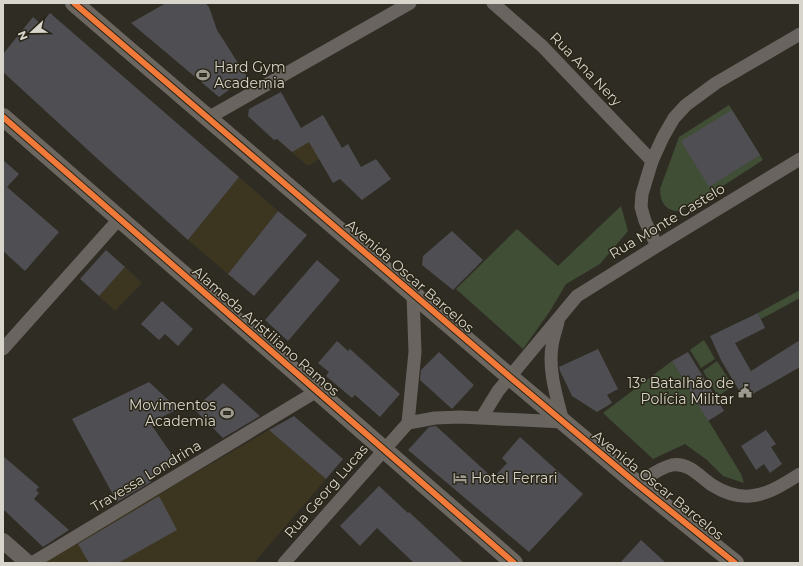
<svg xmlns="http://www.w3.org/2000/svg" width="803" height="566" font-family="Montserrat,sans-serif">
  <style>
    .built { fill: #3c3621 }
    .green { fill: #414e36 }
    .building { fill: #4f4e52 }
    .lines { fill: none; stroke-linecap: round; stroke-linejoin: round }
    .minor { stroke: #6a6460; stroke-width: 13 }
    .tertiary { stroke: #6a6460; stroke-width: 16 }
    .secondary { stroke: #6b6660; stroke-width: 18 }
    .cycleway-casing { stroke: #292516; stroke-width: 8 }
    .cycleway { stroke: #f17a3a; stroke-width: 6 }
    .labels { text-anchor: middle; stroke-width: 3; stroke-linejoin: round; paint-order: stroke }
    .poi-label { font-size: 14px; fill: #d8d5cc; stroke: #292516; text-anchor: start }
    .street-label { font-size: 14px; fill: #d8d5cc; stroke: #292516 }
  </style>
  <rect width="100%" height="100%" fill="#2f2c24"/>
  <!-- built -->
  <g class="built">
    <polygon points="323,115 341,146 308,166 279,141"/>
    <polygon points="239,177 278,211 228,274 188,240"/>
    <polygon points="125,267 142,283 115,311 99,296"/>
    <polygon points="269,430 326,479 254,563 46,563 44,561"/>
  </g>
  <!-- green -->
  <g class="green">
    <path d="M729,105L763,160C750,168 686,212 677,211C664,210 660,200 660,189L679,137Z"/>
    <polygon points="621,206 628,231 600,264 566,284 550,311 523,349 456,289 517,229 558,266"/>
    <polygon points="800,290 800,298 761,319 758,313"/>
    <polygon points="704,340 715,359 701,368 690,350"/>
    <polygon points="672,361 741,474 744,483 723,476 707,460 685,444 653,459 603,413"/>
    <polygon points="717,361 733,386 718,396 703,371"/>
  </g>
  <!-- building -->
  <g class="building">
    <polygon points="166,3 205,3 209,7 217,30 247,77 219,97 131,23"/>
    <polygon points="50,13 239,177 188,240 101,162 3,72 3,54 33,17 41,24"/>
    <polygon points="281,92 301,128 323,115 342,148 348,144 361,167 376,159 391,179 362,200 340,179 333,183 309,142 292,152 277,139 274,140 248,116 249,109"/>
    <polygon points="732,110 760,155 709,187 681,141"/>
    <polygon points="3,160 19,174 7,187 59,232 25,271 3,251"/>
    <polygon points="278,211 307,235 254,296 228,274"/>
    <polygon points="452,231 483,260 453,290 422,265 423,256"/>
    <polygon points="106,250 125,267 99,296 80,279"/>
    <polygon points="317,260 340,280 288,341 265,320"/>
    <polygon points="162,301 193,329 178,346 165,334 159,340 141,324"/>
    <polygon points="758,313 765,328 735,343 751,371 800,340 800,367 744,399 721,360 710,336"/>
    <polygon points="337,341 348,351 350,349 400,394 380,417 355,395 352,398 326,376 329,372 318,363"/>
    <polygon points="598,349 618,389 607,395 612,403 597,412 572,396 560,371 559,367"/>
    <polygon points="439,352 474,385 452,409 420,380 421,370"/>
    <polygon points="688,352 724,411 708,421 672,361"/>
    <polygon points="149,382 178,409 150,423 177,462 149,478 151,482 117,502 72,419"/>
    <polygon points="223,383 260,416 223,438 194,409"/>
    <polygon points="294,416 343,459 326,479 269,430"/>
    <polygon points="436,426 493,478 507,463 502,458 520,437 583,494 529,552 408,450 429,427"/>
    <polygon points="766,430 776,444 771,447 782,464 770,473 764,464 756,470 741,446"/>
    <polygon points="3,456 39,487 36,490 39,493 34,499 69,530 43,547 3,509"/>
    <polygon points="379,486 408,513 409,512 464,563 414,563 377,528 360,546 340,526"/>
    <polygon points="159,496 177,530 118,563 89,563 78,544"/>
    <polygon points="641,540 666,563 620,563"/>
  </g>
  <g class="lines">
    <!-- minor -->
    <g class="minor">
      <polyline points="493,3 542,46 652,161"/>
      <polyline points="208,118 410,3"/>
      <polyline points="657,246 645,221 641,207 642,194 652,161 663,137 674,118 686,105 716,83 800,34"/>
      <polyline points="3,349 119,219"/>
      <polyline points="482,417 498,391 577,296 657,246 800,159"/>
      <path d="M408,423L435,418L460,417L563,422C557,398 548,371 552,346C553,338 556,330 558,322"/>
      <polyline points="408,423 415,352 413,294"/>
      <path d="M637,484C648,477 659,468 672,465C689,462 700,477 712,485C723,492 737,497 750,496C768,495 785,483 800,474"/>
      <polyline points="32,563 317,391"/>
      <polyline points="284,563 408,423"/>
    </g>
    <!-- tertiary -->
    <polyline class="tertiary" points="3,541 28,563"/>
    <!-- secondary -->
    <g class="secondary">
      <polyline points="74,3 510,377 637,484 735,563"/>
      <polyline points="3,117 514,563"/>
    </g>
    <!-- cycleway casing -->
    <g class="cycleway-casing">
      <g id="cycleway">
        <polyline points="74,3 510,377 637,484 735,563"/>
        <polyline points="3,117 514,563"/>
      </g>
    </g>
    <!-- cycleway -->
    <use href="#cycleway" class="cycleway"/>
  </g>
  <!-- icons -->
  <defs>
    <g id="stadium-bare" transform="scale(1.08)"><path d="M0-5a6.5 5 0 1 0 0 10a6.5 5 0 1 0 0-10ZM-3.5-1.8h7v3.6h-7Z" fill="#9d9a91" stroke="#292516" stroke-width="2.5" paint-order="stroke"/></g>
    <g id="civic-bare" transform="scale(1.08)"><path d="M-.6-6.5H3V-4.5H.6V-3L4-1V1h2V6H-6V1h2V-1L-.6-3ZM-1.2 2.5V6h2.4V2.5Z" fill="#9d9a91" stroke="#292516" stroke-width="2.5" paint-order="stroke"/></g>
    <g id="hotel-bare" transform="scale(1.08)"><path d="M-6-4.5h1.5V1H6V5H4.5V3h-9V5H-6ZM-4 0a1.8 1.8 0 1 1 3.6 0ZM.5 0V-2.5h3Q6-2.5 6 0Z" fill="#9d9a91" stroke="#292516" stroke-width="2.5" paint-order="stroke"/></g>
  </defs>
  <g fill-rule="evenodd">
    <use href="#stadium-bare" x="203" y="75"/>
    <use href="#civic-bare" x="745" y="391"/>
    <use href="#stadium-bare" x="227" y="413"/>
    <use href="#hotel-bare" x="460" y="478"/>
  </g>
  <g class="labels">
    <!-- poi labels -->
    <g class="poi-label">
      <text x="214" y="72">Hard Gym<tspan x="214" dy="16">Academia</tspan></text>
      <text x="734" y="388" text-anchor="end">13º Batalhão de<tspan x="734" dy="16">Polícia Militar</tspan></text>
      <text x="216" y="410" text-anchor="end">Movimentos<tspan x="216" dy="16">Academia</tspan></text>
      <text x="471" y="483">Hotel Ferrari</text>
    </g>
    <!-- street labels -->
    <g class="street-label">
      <text transform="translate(586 69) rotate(46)" y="5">Rua Ana Nery</text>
      <text transform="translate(667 221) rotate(-31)" y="5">Rua Monte Castelo</text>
      <text transform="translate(410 276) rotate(41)" y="5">Avenida Oscar Barcelos</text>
      <text transform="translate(266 331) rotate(41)" y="5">Alameda Aristiliano Ramos</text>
      <text transform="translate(146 476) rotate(-31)" y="5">Travessa Londrina</text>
      <text transform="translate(658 485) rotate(39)" y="5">Avenida Oscar Barcelos</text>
      <text transform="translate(326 491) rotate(-49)" y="5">Rua Georg Lucas</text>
    </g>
  </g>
  <!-- border -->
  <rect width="803" height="566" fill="none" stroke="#d8d5cc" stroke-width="8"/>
  <!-- north arrow -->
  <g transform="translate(32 32) rotate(248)" stroke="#292516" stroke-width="3" paint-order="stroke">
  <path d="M0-3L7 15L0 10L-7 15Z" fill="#d8d5cc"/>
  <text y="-6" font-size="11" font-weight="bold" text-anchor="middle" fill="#d8d5cc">N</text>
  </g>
</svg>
